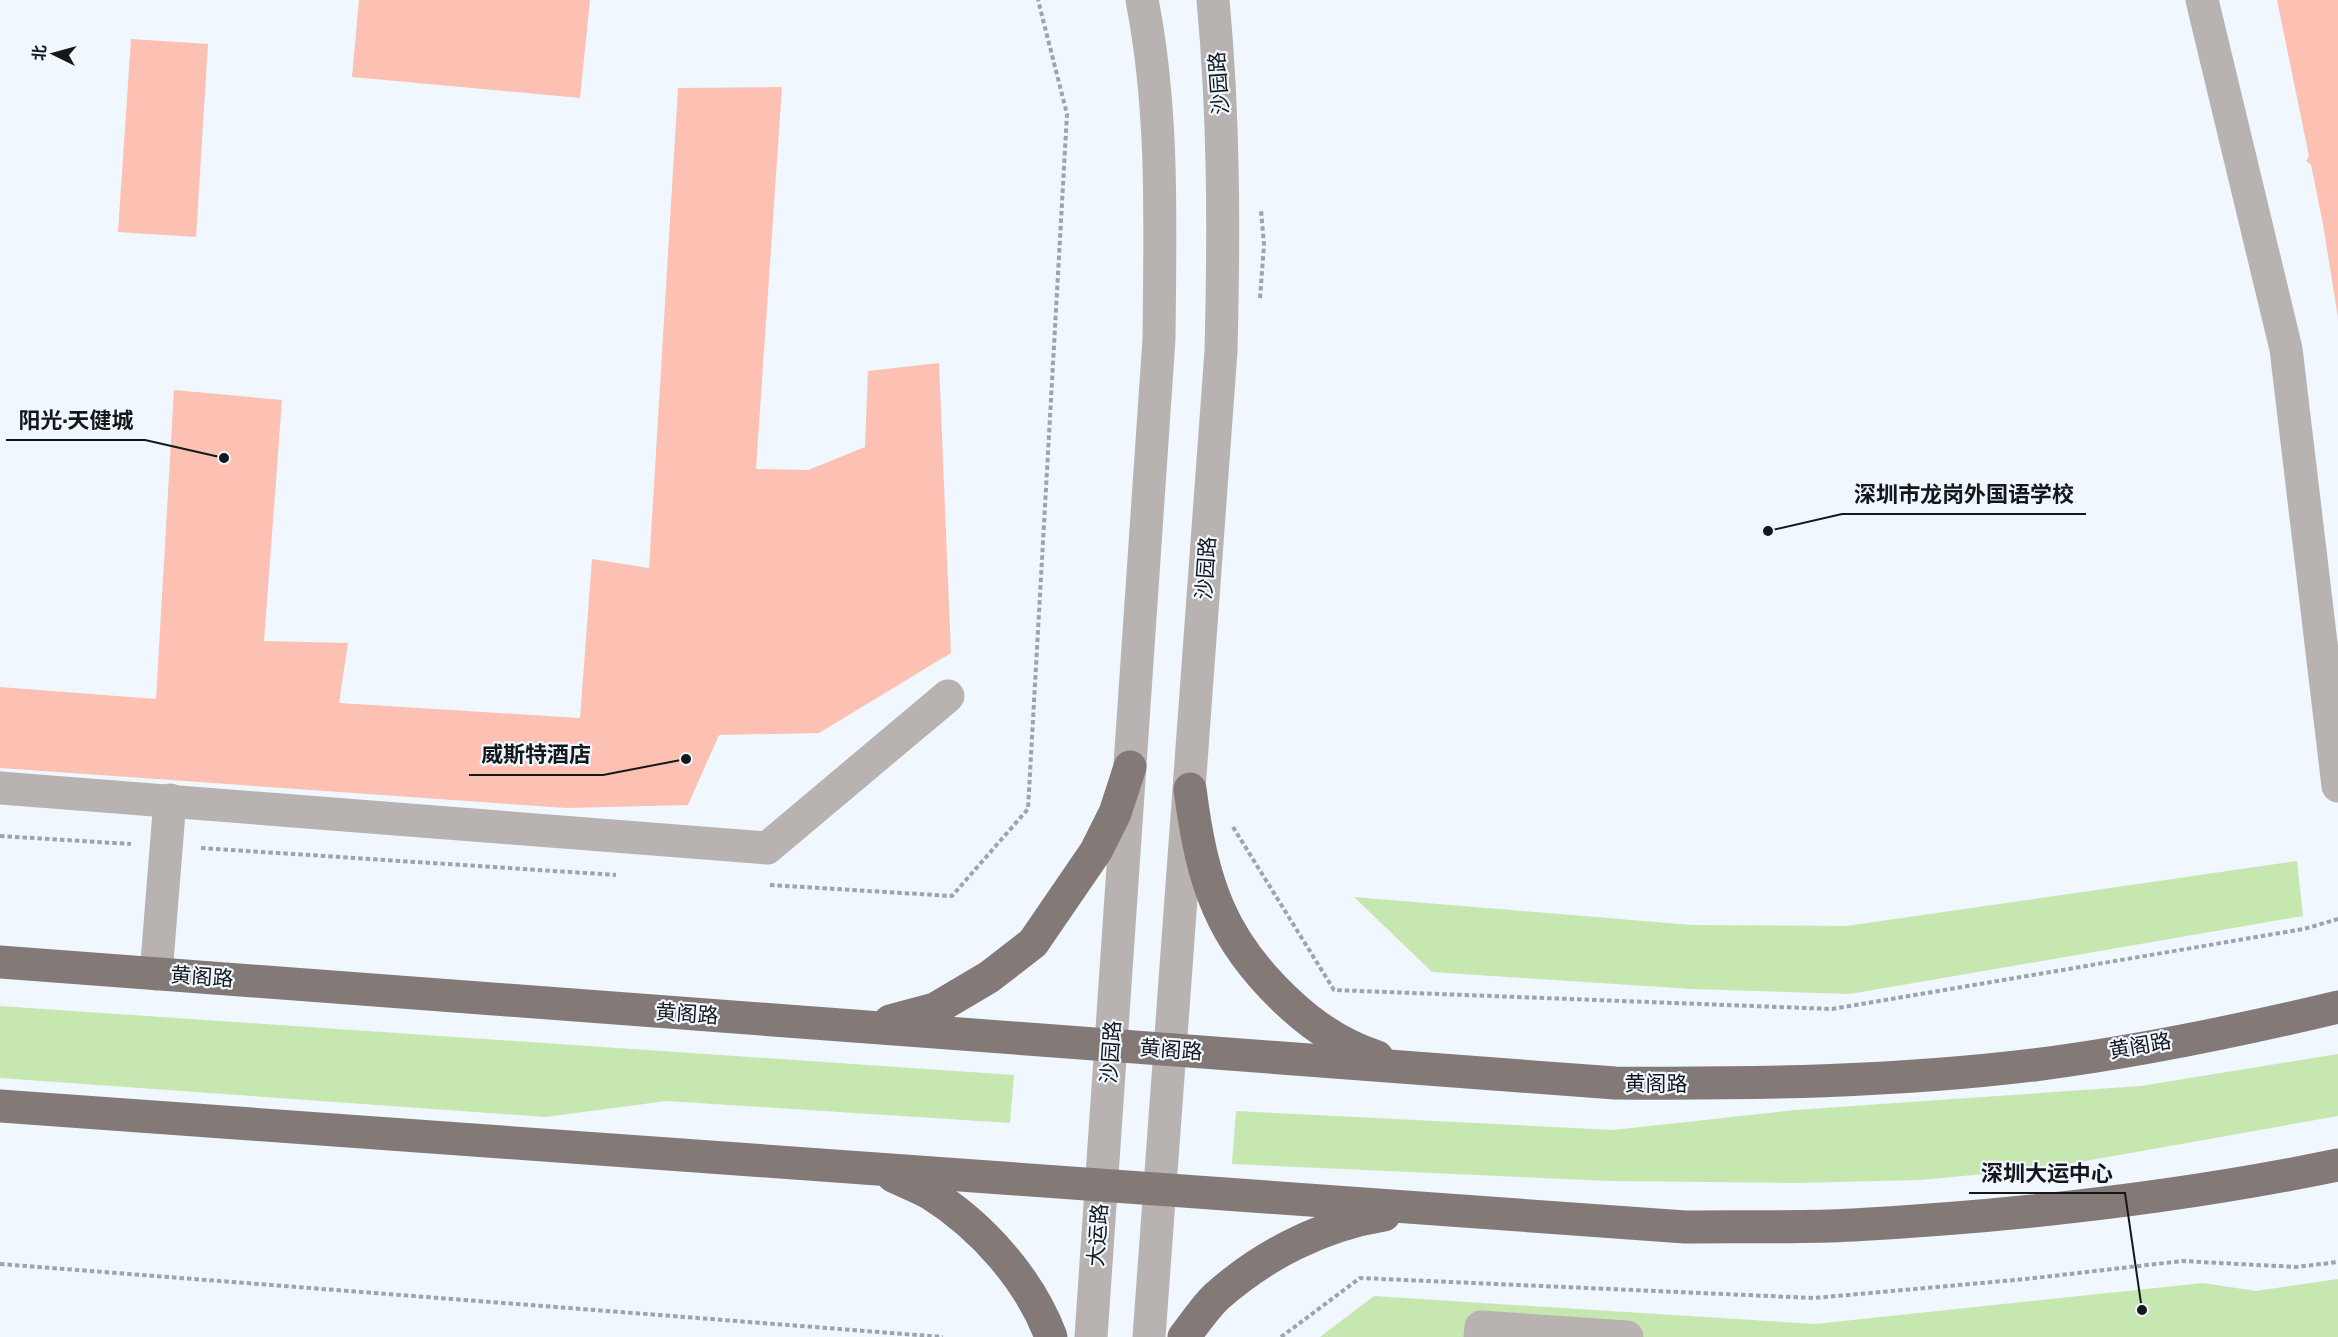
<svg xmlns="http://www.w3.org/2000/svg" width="2338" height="1337" font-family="'Zilla Slab','Noto Sans SC',serif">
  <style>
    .green { fill: #c7e7b0 }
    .building { fill: #fcc1b2 }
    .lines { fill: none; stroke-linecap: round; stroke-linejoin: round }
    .path { stroke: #9fa4ab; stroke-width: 4; stroke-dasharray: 4.5 3; stroke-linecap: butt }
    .minor { stroke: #b8b2b1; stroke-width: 33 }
    .major { stroke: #837977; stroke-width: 33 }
    .labels { text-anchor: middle; stroke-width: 4.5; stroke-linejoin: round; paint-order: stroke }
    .street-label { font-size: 21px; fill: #15181b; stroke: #f0f7ff }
    .leader { fill: none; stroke: #15181b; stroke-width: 2 }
    .callout-dot { fill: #15181b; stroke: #f0f7ff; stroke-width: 2 }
    .callout-label { font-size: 22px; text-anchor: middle; font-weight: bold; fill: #15181b; stroke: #f0f7ff; stroke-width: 4.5; stroke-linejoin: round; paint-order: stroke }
  </style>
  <rect width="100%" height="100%" fill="#f0f7ff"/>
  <!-- green -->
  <g class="green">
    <polygon points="2297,861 2303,916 1850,994 1692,989 1432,972 1354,897 1692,925 1846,926"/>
    <polygon points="0,1006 1014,1075 1010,1123 667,1101 545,1117 0,1078"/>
    <polygon points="2338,1054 2338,1116 2046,1168 1921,1180 1795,1183 1609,1181 1232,1164 1236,1111 1613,1130 1795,1110 2141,1086"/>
    <polygon points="2338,1279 2338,1337 1320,1337 1374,1296 1815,1324 2203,1283 2256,1291"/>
  </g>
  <!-- building -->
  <g class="building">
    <polygon points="359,0 590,0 580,98 352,77"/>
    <polygon points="2277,0 2338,0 2338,318 2323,224 2311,165 2306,161 2309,156"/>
    <polygon points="131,39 208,44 196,237 118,232"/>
    <polygon points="782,87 756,469 808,470 865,447 868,371 939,363 951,653 819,733 719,735 688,805 566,808 0,768 0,687 156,699 174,390 282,400 264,641 348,643 339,703 580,718 592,559 649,568 678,88"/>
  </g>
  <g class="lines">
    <!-- path -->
    <g class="path">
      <polyline points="1260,298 1264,245 1261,210"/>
      <polyline points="1233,827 1334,990 1832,1009 2304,929 2338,919"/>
      <polyline points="0,836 131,844"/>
      <polyline points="201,848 616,875"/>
      <polyline points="770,885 952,896 1028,809 1067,114 1038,0"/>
      <polyline points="0,1264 943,1337"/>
      <polyline points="1281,1337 1360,1278 1814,1298 2026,1279 2182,1261 2296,1267 2338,1262"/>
    </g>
    <!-- minor -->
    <g class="minor">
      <polyline points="2202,0 2286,349 2338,786"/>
      <polyline points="0,788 767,848 948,696"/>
      <polyline points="156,974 170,800"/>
      <path d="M1091,1337L1159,339C1160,227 1164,111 1142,0"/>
      <path d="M1149,1337L1221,351C1224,233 1224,117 1213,0"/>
      <polyline points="1480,1337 1481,1327 1627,1337"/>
    </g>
    <!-- major -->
    <g class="major">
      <path d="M1190,789C1202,882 1220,941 1292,1006C1317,1029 1344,1046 1377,1057"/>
      <path d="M0,962L1615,1083C1755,1084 1895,1082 2034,1065C2136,1052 2238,1031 2338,1007"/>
      <polyline points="890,1021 935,1009 989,977 1033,943 1096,851 1115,813 1130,767"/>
      <path d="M0,1106L1685,1227C1741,1226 1797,1228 1853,1225C2016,1216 2178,1198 2338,1165"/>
      <path d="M893,1176C905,1182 919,1187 931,1194C982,1226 1030,1280 1051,1337"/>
      <path d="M1184,1337C1194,1324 1204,1309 1216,1297C1263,1255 1322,1225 1384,1215"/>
    </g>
  </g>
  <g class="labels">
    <!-- street labels -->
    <g class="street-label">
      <text transform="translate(1219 83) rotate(-94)" y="7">沙园路</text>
      <text transform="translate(1206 568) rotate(-86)" y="7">沙园路</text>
      <text transform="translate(202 977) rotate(4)" y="7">黄阁路</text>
      <text transform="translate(687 1014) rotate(4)" y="7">黄阁路</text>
      <text transform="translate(2140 1046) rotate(-10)" y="7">黄阁路</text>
      <text transform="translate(1171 1050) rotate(4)" y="7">黄阁路</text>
      <text transform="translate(1111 1052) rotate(-86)" y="7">沙园路</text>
      <text x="1656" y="1091">黄阁路</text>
      <text transform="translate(1098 1235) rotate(-86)" y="7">大运路</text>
    </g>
  </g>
  <!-- callouts -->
  <path class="leader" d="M224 458L145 440H6M1768 531L1842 514H2086M686 759L603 775H469M2142 1310L2125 1193H1969"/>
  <g class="callout-dot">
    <circle cx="224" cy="458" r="6"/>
    <circle cx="1768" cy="531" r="6"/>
    <circle cx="686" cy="759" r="6"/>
    <circle cx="2142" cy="1310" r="6"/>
  </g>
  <g class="callout-label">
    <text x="76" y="428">阳光·天健城</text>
    <text x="1964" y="502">深圳市龙岗外国语学校</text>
    <text x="536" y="762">威斯特酒店</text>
    <text x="2047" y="1181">深圳大运中心</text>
  </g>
  <!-- north arrow -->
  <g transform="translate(54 54) rotate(275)" stroke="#f0f7ff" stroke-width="4.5" paint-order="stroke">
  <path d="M0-4.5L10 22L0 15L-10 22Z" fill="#15181b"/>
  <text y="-9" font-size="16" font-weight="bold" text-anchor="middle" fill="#15181b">北</text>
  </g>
</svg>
